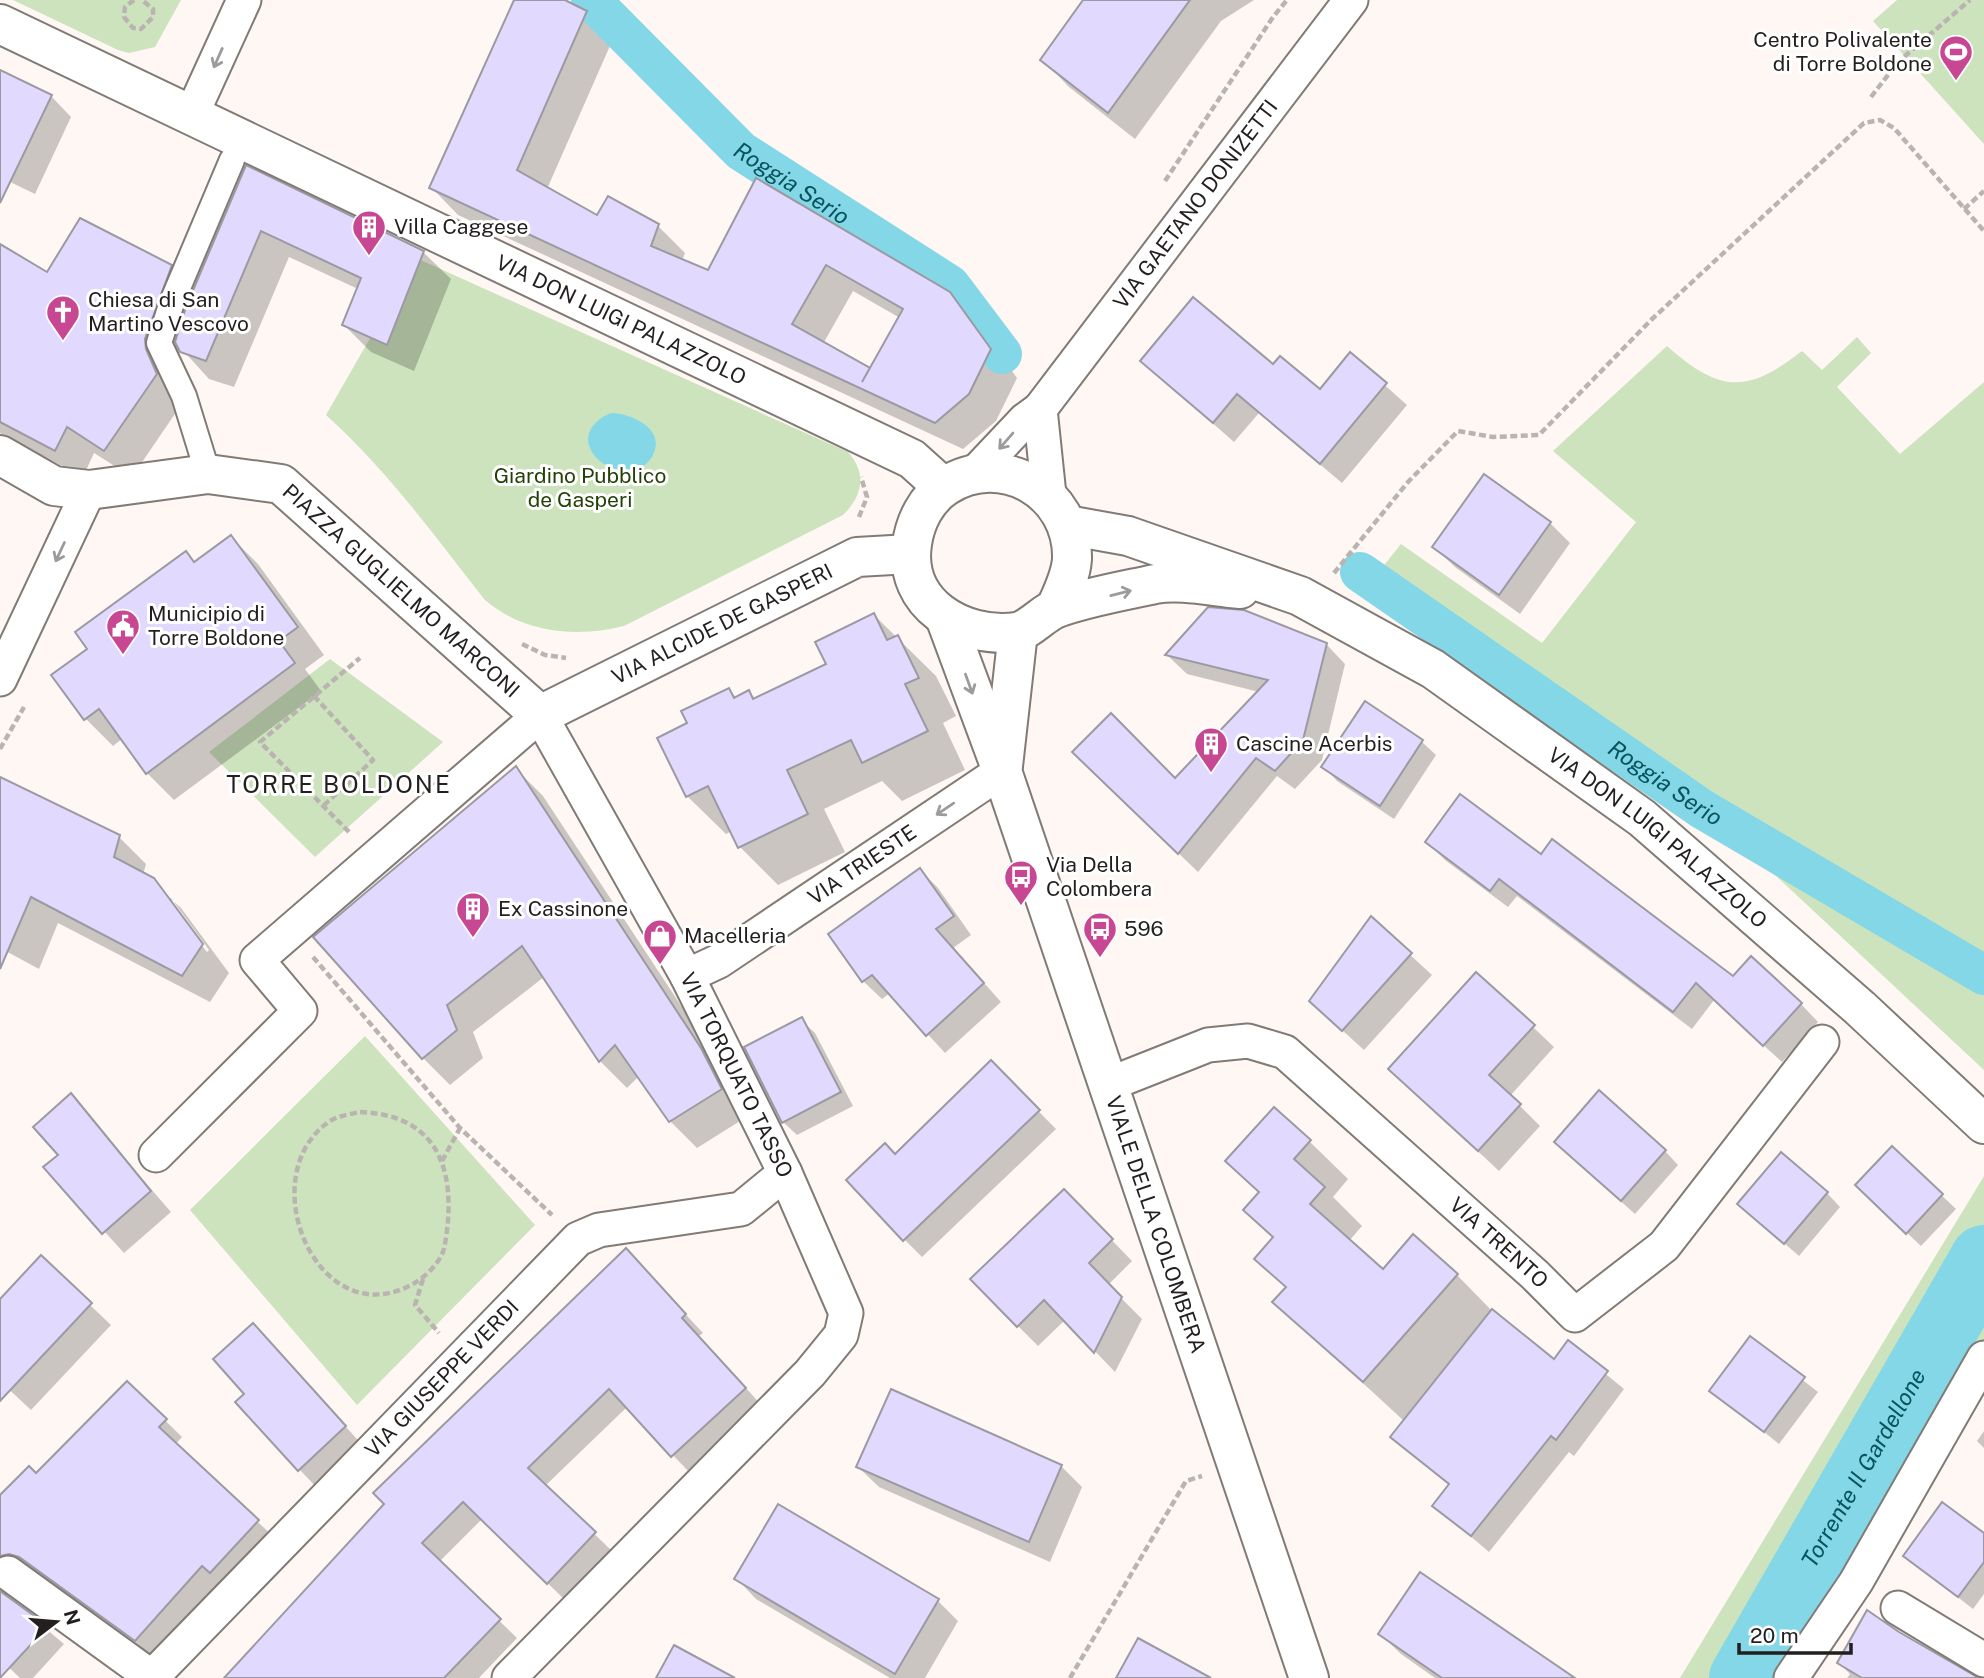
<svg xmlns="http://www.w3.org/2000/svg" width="1984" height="1678" font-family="'Public Sans',sans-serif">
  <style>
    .green { fill: #cde3be }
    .water { fill: #84d7e6 }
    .shadow { fill: #0003; fill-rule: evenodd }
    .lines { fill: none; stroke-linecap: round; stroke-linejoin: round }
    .canal { stroke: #84d7e6; stroke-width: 40 }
    .river { stroke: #84d7e6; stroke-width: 68 }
    .building { fill: #e1d9fe; stroke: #9b9aa2; stroke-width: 2; fill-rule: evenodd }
    .pedestrian-casing { stroke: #817a75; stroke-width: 28 }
    .minor-casing { stroke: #817a75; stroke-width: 37 }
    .tertiary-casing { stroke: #817a75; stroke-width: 42 }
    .path { stroke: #bab4b1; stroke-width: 4.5; stroke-dasharray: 7 3.5; stroke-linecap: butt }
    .pedestrian { stroke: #fff; stroke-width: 24 }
    .minor { stroke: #fff; stroke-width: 33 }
    .tertiary { stroke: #fff; stroke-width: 38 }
    .oneway { stroke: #9c9a9a }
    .labels { text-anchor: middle; stroke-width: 6; stroke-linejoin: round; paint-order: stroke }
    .poi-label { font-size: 21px; fill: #221f1e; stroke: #fff; text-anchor: start }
    .street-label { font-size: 21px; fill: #221f1e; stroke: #fff }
    .park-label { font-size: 21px; fill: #244106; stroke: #fff }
    .water-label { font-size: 23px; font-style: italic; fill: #07535e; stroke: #fff }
    .quarter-label { font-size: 24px; letter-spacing: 2px; fill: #221f1e; stroke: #fff }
  </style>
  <rect width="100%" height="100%" fill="#fef7f3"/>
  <!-- green -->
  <g class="green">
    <polygon points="13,0 181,0 155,47 129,53 118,50"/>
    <polygon points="1897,0 1984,0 1984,144 1873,21"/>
    <path d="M416,258L848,452C867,473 863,496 843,515L624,626C576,638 522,633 484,599C434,535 387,470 326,415Z"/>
    <path d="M1857,337L1871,353L1837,387L1900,454L1984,382V1070L1776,876L1429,630L1365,589L1401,544L1542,643L1636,522L1553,451L1667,346C1720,393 1747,394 1802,351L1822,370Z"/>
    <polygon points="330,659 443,742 315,857 209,752"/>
    <polygon points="365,1036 535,1225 357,1405 190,1210"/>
    <polygon points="1984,1176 1984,1344 1790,1678 1680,1678"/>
  </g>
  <!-- water -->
  <path class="water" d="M612,413C630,413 667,429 653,455C640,481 601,471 591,450C582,433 596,418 612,413Z"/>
  <!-- shadow -->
  <g class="shadow">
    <path d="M516,0H561L586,12L613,39L547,189L598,217L658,226L685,253L682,261L708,272L756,181L949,293L977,321L1017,378L996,421L963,449L458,215L431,187ZM853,291L900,318L870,371L823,344Z"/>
    <polygon points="1086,0 1254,0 1221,21 1135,139 1069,87 1042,59"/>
    <polygon points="0,72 51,96 71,117 35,194 0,177"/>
    <polygon points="247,168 423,252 451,279 414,371 371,352 344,325 358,289 289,257 234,387 209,379 179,346 171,367 183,402 132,477 94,453 83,477 0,433 0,246 48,275 171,266 195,290"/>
    <polygon points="1351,355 1407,405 1342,483 1259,413 1234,442 1142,361 1273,367 1320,391"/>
    <polygon points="1550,523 1570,543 1520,614 1455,567 1434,547"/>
    <polygon points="231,537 258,564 324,655 305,669 321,691 174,800 147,773 122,739 113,746 86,719 90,649 186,553 196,563"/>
    <polygon points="874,615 936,676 956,716 943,723 965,770 902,801 882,781 824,809 845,852 778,885 740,847 732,831 726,834 687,796 690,724 729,690 737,698 749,692 756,699 828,664"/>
    <polygon points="1326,644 1345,664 1322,760 1295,789 1277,776 1198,872 1094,772 1176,780 1259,692 1187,674 1167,655"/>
    <polygon points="1365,704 1422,742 1436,755 1394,819 1337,781 1324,767"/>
    <polygon points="516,769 543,796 728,1077 748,1116 697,1148 670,1121 639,1076 627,1088 600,1061 544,977 473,1032 483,1058 450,1085 423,1058"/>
    <path d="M0,798L119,837L146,864L143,875L181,908L229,973L210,1002L58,923L39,969L0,948ZM166,898H171L209,950L207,952Z"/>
    <polygon points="1427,842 1541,856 1734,978 1801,1004 1818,1022 1782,1062 1714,1000 1692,1029 1517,896 1508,907 1445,860"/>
    <polygon points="920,870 938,888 971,935 953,948 1001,1002 945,1053 890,993 882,999 863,981"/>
    <polygon points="1371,919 1432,975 1364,1050 1332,1021"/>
    <polygon points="1477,974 1554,1047 1510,1096 1540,1126 1499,1171 1390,1069"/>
    <polygon points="801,1020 815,1033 853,1106 797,1135 783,1122"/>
    <polygon points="991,1063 1056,1129 922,1257 904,1239 895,1156"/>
    <polygon points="70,1096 171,1212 124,1253 46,1167 60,1155"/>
    <polygon points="1309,1141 1348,1179 1333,1197 1362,1226 1349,1241 1383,1271 1457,1275 1495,1314 1554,1361 1568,1343 1624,1389 1574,1456 1569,1452 1489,1552 1435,1506 1450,1486 1392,1436 1404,1421 1275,1302 1287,1289 1256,1259 1274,1239 1245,1210 1260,1193 1228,1161"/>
    <polygon points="1892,1148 1956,1209 1921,1246 1871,1199"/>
    <polygon points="1665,1151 1678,1165 1635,1214 1570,1156"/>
    <polygon points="1064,1191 1132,1261 1108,1285 1142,1319 1115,1372 1065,1320 1038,1346 1018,1326"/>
    <polygon points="1827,1193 1840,1207 1799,1256 1739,1204"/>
    <polygon points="626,1250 703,1333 699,1336 763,1407 690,1473 627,1407 545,1486 613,1552 566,1601 482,1519 439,1562 517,1638 479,1678 226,1678 554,1321 553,1319"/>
    <polygon points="0,1301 90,1305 111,1325 31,1410 0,1381"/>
    <polygon points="1750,1339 1818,1392 1779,1444 1712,1390"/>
    <polygon points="273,1346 365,1448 319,1490 299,1469 246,1394"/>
    <polygon points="127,1383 182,1437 175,1445 275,1538 228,1589 221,1582 153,1657 118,1627 182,1514 92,1613 38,1574 28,1570 5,1588 7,1596 64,1644 33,1678 20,1678 0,1659 0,1497 36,1476"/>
    <polygon points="1984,1431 1984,1448 1977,1441"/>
    <polygon points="1061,1466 1082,1487 1050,1562 879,1487 858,1467"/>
    <polygon points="1984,1535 1984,1594 1973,1609 1905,1556"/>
    <polygon points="736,1578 937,1600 958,1621 925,1678 890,1678 756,1599"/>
    <polygon points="1868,1613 1977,1678 1847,1678 1850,1674 1839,1663"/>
    <polygon points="1380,1634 1572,1678 1435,1678 1401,1654"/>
  </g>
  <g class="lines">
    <!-- canal -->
    <g class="canal">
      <path id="s1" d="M591,0L741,151L950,285L1002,354"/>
      <path id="s2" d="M1360,572L1702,809L1984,975"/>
    </g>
    <!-- river -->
    <path class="river" id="s3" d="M1743,1678L1984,1259"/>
  </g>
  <!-- building -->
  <g class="building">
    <path d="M514,0H565L587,11L517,170L597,215L608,196L659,224L651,246L708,270L756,178L950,292L991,349L969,394L935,423L429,188ZM826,265L903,309L862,382L870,368L792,324Z"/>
    <polygon points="1083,0 1190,0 1108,113 1040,60"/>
    <polygon points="0,70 52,95 0,203"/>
    <polygon points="246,165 424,251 387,345 342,325 361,278 261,231 206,361 180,352 175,342 186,307"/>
    <polygon points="80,218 172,265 145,339 146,349 157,374 104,451 67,427 55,451 0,422 0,244 47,272"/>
    <polygon points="1193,297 1273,364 1280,356 1320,389 1350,352 1387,383 1320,464 1237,394 1213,423 1140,361"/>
    <polygon points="1484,474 1551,522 1499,595 1432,547"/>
    <polygon points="231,535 298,627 279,641 295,663 146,774 99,709 84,720 51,675 87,649 75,632 186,551 194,562"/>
    <polygon points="1208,607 1244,610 1327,643 1303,740 1275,771 1256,758 1178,854 1072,752 1111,713 1175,778 1268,680 1165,655"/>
    <polygon points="874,613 887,640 898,635 919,678 905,684 928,731 862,763 851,740 787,770 808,814 738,848 708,786 686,797 657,738 687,723 681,711 729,688 734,698 749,690 753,699 826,664 815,642"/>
    <polygon points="1365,701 1423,740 1380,806 1321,767"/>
    <polygon points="516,766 701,1048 722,1089 669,1122 615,1045 599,1062 522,946 447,1005 457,1030 422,1059 313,937"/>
    <polygon points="0,777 120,835 114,857 154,878 203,944 182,976 31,897 0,969"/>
    <polygon points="1460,794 1541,854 1552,839 1733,976 1751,956 1802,1003 1763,1046 1696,983 1673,1012 1499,879 1490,891 1425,842"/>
    <polygon points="920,868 954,916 936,929 984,983 926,1036 872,975 862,982 828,934"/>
    <polygon points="1371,916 1412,953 1342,1031 1309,1001"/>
    <polygon points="1476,972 1535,1025 1489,1075 1521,1104 1478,1151 1388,1069"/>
    <polygon points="802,1017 841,1092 782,1123 744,1047"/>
    <polygon points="991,1060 1040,1110 903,1241 846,1180 885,1143 895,1154"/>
    <polygon points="1599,1090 1666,1150 1621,1201 1554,1142"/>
    <polygon points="71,1093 151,1191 102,1234 43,1167 58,1155 33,1127"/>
    <polygon points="1274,1107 1311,1140 1294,1159 1325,1187 1310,1204 1383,1269 1413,1234 1458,1274 1363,1382 1272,1302 1286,1287 1254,1259 1273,1237 1243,1210 1259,1192 1225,1161"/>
    <polygon points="1892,1146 1943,1194 1906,1234 1855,1185"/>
    <polygon points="1781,1152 1828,1192 1784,1244 1737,1204"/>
    <polygon points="1064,1189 1113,1239 1089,1263 1122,1297 1094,1353 1044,1300 1017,1327 970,1279"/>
    <polygon points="626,1248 686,1314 682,1318 746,1388 671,1457 609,1389 528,1468 596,1532 547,1584 463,1502 422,1543 501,1619 444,1678 224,1678 384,1504 373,1493"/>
    <polygon points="41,1255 92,1303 0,1401 0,1299"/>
    <polygon points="1492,1309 1554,1359 1568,1340 1608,1371 1556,1440 1551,1436 1471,1536 1432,1506 1449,1484 1390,1437"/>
    <polygon points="253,1323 346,1426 298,1471 235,1402 244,1394 213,1359"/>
    <polygon points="1750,1336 1805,1377 1764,1432 1709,1391"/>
    <polygon points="127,1381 167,1419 159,1427 259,1520 210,1573 202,1566 135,1641 19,1557 9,1554 0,1556 0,1495 29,1466 36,1473"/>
    <polygon points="891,1389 1062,1465 1029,1542 856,1467"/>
    <polygon points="1942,1502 1984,1533 1984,1562 1958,1597 1903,1556"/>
    <polygon points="778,1504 939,1599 895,1674 734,1579"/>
    <polygon points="1420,1572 1575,1678 1442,1678 1378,1634"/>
    <polygon points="0,1591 48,1626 0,1678"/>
    <polygon points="1867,1610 1899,1632 1979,1678 1862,1678 1837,1663"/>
    <polygon points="1138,1638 1211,1678 1116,1678"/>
    <polygon points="674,1645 735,1678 656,1678"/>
  </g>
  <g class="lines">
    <!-- pedestrian casing -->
    <g class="pedestrian-casing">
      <polyline id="pedestrian" points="208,474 184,396 159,343 172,302 232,160"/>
    </g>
    <!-- minor casing -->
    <g class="minor-casing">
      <g id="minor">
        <polyline points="191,116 244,0"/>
        <polyline points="1040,409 1049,495"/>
        <path id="s4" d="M974,474L1025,420L1040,409L1351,0"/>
        <polyline points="0,679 89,490"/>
        <path id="s5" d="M687,976L719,961L1002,771"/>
        <path id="s6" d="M1107,1085L1208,1045L1248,1041L1285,1052L1535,1275L1575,1315L1664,1246L1822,1042"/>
        <path id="s7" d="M156,1155L300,1011L257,960L540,715L687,976L785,1173L846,1313L841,1335L810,1373L509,1678"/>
        <polyline points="8,1573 153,1678"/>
        <polyline points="1898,1608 1984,1660"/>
        <path id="s8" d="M152,1677L578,1239L599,1230L741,1209L785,1173"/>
        <polyline points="1791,1678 1856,1582 1984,1358"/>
      </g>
    </g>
    <!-- tertiary casing -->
    <g class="tertiary-casing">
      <g id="tertiary">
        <path id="s9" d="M0,24L912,459L943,487"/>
        <path id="s10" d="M0,455L54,486L89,490L208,474L281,484L540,715L857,557L910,554"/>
        <path id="s11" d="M1067,525L1128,536L1300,596L1433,669L1642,818L1860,1008L1984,1124"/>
        <path d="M1055,609C1062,594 1071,576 1072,559C1074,492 1002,450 946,486C926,499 915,522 912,544C903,604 962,639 1016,632C1030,630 1043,613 1057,608C1087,597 1123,591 1155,584C1180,579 1214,587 1240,589"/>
        <path id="s12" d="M946,620L1002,771L1309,1678"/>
        <polyline points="1003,766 1018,632"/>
      </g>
    </g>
    <!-- path -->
    <g class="path">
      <polyline points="134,0 125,7 124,17 133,28 141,29 153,17 153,9 142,0"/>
      <polyline points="1871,97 1898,62 1970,0"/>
      <polyline points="1165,181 1273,17 1287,0"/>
      <polyline points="1964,209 1984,191"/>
      <polyline points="859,517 867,497 861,477"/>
      <polyline points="1334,573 1408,482 1458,431 1493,437 1539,435 1651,320 1864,123 1880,120 1894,128 1984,231"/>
      <polyline points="522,644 545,655 566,658"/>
      <polyline points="314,696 373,760 323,806"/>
      <polyline points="0,749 24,707"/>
      <polyline points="349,832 260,742 360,658"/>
      <polyline points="313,957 460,1128 552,1215"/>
      <path d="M360,1112C441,1115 457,1174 445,1244C443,1260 427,1276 413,1284C317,1337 250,1175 330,1121C338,1116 351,1114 360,1112Z"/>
      <polyline points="442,1161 460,1128"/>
      <polyline points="423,1279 415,1305 439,1333"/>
      <polyline points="1070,1678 1186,1481 1202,1476"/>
    </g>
    <!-- pedestrian -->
    <use href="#pedestrian" class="pedestrian"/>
    <!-- minor -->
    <use href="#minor" class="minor"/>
    <!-- tertiary -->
    <use href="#tertiary" class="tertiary"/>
  </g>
  <!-- one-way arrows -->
  <defs><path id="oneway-shaft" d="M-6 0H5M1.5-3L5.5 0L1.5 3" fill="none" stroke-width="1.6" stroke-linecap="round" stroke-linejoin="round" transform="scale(1.75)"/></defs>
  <g class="oneway">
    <use href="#oneway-shaft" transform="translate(218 58) rotate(114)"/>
    <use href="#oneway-shaft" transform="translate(1006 441) rotate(131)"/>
    <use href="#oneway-shaft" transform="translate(60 552) rotate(115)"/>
    <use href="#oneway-shaft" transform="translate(1121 593) rotate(-14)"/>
    <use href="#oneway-shaft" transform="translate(969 684) rotate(70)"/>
    <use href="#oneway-shaft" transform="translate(945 809) rotate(146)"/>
  </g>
  <!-- icons -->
  <defs>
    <g id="stadium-pin" transform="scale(1.75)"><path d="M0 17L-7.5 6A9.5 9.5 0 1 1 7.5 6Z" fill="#c74793" stroke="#fff"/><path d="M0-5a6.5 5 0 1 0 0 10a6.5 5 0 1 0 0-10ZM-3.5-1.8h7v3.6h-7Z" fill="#fff"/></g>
    <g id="building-pin" transform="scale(1.75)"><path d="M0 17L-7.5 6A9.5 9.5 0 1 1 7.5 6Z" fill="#c74793" stroke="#fff"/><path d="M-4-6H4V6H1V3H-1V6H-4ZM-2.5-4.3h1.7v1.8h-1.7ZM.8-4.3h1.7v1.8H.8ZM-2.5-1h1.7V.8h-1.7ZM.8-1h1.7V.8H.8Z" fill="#fff"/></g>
    <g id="church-pin" transform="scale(1.75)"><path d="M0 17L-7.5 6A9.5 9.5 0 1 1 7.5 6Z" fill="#c74793" stroke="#fff"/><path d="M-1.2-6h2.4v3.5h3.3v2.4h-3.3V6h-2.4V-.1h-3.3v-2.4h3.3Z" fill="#fff"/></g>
    <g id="civic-pin" transform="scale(1.75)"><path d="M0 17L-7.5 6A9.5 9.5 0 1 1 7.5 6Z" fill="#c74793" stroke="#fff"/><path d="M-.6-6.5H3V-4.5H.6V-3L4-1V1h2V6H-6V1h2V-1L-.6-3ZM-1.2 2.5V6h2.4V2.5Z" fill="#fff"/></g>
    <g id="bus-pin" transform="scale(1.75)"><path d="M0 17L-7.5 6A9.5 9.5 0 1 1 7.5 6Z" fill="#c74793" stroke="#fff"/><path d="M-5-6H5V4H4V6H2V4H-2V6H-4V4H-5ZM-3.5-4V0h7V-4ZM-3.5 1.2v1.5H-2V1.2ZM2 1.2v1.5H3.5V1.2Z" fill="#fff"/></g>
    <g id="shop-pin" transform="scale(1.75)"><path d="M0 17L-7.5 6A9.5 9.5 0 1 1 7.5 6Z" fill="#c74793" stroke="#fff"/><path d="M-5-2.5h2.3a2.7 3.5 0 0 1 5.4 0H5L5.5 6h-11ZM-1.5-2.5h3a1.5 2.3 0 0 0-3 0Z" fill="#fff"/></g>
  </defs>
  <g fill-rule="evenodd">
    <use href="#stadium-pin" x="1956" y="52"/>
    <use href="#building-pin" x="369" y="227"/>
    <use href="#church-pin" x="63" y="312"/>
    <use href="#civic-pin" x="123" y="626"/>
    <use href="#building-pin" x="1211" y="744"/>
    <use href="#bus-pin" x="1021" y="877"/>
    <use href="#building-pin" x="473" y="909"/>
    <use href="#bus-pin" x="1100" y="929"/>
    <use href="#shop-pin" x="660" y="936"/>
  </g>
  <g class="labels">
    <!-- poi labels -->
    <g class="poi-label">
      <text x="1932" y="47" text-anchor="end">Centro Polivalente<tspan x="1932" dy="24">di Torre Boldone</tspan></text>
      <text x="394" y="234">Villa Caggese</text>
      <text x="88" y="307">Chiesa di San<tspan x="88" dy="24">Martino Vescovo</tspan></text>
      <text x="148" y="621">Municipio di<tspan x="148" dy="24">Torre Boldone</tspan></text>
      <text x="1236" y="751">Cascine Acerbis</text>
      <text x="1046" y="872">Via Della<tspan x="1046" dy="24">Colombera</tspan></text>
      <text x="498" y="916">Ex Cassinone</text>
      <text x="1124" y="936">596</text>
      <text x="684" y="943">Macelleria</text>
    </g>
    <!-- street labels -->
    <g class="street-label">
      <text dy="7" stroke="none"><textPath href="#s4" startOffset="350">VIA GAETANO DONIZETTI</textPath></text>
      <text dy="7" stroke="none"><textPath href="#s9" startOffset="688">VIA DON LUIGI PALAZZOLO</textPath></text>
      <text dy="7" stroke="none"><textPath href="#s10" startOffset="452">PIAZZA GUGLIELMO MARCONI</textPath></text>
      <text dy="7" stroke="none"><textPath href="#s10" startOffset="842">VIA ALCIDE DE GASPERI</textPath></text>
      <text dy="7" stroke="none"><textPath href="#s11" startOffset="677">VIA DON LUIGI PALAZZOLO</textPath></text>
      <text dy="7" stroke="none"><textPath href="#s5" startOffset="208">VIA TRIESTE</textPath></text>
      <text dy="7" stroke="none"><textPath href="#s7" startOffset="1055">VIA TORQUATO TASSO</textPath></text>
      <text dy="7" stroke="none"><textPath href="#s12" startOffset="640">VIALE DELLA COLOMBERA</textPath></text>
      <text dy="7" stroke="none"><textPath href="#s6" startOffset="474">VIA TRENTO</textPath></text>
      <text dy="7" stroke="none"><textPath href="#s8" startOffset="416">VIA GIUSEPPE VERDI</textPath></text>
    </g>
    <!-- park labels -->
    <g class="park-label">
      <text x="580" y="483">Giardino Pubblico<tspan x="580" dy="24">de Gasperi</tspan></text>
    </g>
    <!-- water labels -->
    <g class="water-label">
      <text dy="8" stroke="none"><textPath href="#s1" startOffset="273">Roggia Serio</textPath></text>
      <text dy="8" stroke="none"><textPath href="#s2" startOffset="371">Roggia Serio</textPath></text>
      <text dy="8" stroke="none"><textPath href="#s3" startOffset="242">Torrente Il Gardellone</textPath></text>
    </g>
    <!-- quarter labels -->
    <g class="quarter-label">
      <text x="339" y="793">TORRE BOLDONE</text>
    </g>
  </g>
  <!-- north arrow -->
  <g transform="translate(56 1622) rotate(74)" stroke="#ffffff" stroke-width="5" paint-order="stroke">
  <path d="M0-5L12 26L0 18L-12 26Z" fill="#221f1e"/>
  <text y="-10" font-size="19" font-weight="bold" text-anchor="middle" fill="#221f1e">N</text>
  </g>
  <!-- scale -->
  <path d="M1739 1643v10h112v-10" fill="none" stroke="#221f1e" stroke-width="3.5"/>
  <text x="1750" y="1643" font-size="21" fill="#221f1e" stroke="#ffffff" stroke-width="5" paint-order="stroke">20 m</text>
</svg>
